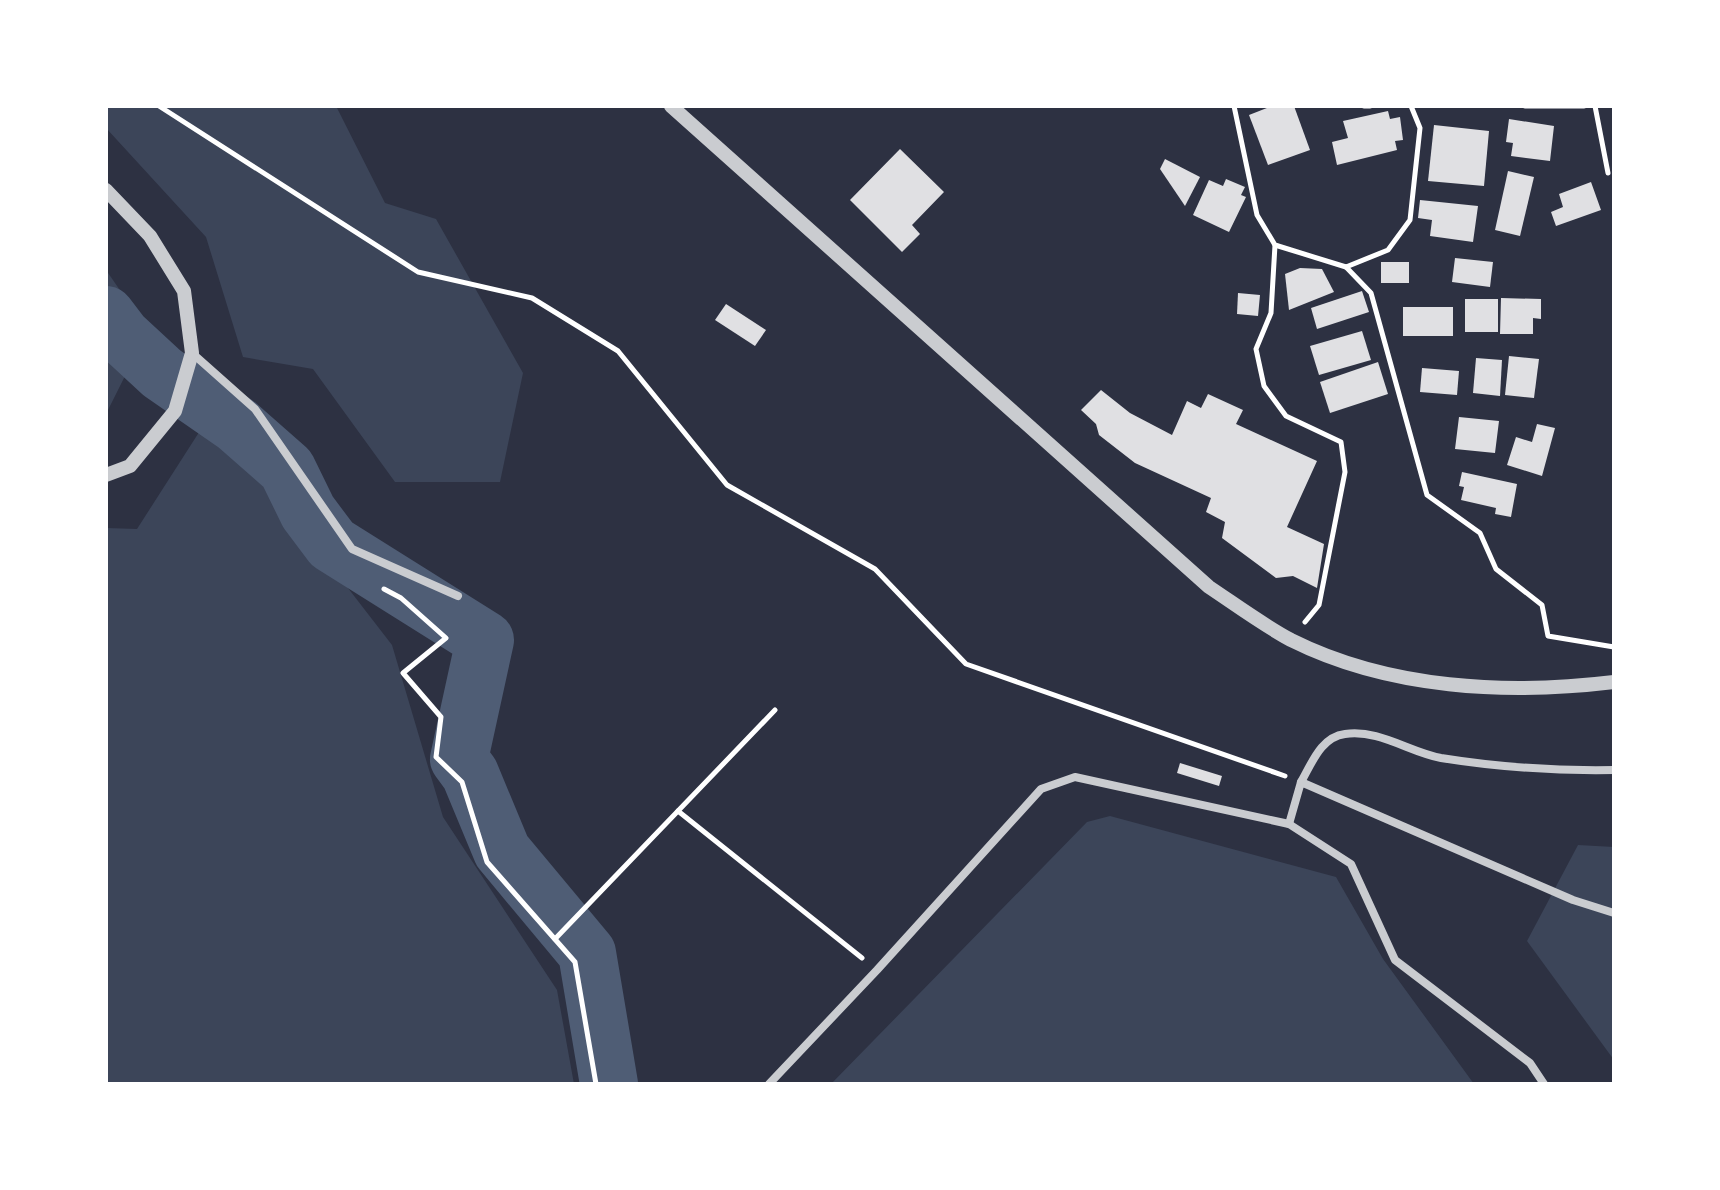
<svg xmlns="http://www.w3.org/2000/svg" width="1720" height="1190" font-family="'Asap Condensed',sans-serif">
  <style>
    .green { fill: #3c4559 }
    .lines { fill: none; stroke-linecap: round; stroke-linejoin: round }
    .river { stroke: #4f5d75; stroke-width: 58 }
    .building { fill: #e0e0e3 }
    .path { stroke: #fff; stroke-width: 5 }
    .minor { stroke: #caccd0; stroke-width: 8 }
    .tertiary { stroke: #caccd0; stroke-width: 14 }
  </style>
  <rect width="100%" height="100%" fill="#2d3142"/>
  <!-- green -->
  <g class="green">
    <polygon points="106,106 336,106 385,203 436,219 523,373 500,482 395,482 313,369 243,357 206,237 106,128"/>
    <polygon points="106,270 133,309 130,366 106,414"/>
    <polygon points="212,412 392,645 443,817 557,990 574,1084 106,1084 106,528 137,529"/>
    <polygon points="1110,816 1336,877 1383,959 1474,1084 831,1084 1087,822"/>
    <polygon points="1578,845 1614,847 1614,1060 1527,941"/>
  </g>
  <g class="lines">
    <!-- river -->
    <polyline class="river" points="106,315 122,336 162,373 237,425 287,469 308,512 332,544 485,640 459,759 470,774 502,851 587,953 609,1084"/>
  </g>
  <!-- building -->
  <g class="building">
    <polygon points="1272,106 1294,106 1310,150 1268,165 1249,115"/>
    <polygon points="1388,111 1390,119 1400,117 1403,140 1395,141 1397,150 1337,165 1332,142 1348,138 1343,121"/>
    <polygon points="1509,119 1554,126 1550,161 1511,156 1513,143 1506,142"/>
    <polygon points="1434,125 1489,131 1484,186 1428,181"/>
    <polygon points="900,149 944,192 912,225 920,234 902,252 850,200"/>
    <polygon points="1165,159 1200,177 1185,206 1160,169"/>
    <polygon points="1508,171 1534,177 1520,236 1495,230"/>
    <polygon points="1226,179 1245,187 1241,195 1246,197 1229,232 1193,215 1209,180 1223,186"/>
    <polygon points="1591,182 1601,210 1556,226 1551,212 1563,207 1559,194"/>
    <polygon points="1420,200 1478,206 1473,242 1430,236 1432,220 1418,218"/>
    <polygon points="1455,258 1493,262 1490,287 1452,282"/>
    <rect x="1381" y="262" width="28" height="21"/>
    <polygon points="1300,268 1322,269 1334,292 1289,310 1285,274"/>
    <polygon points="1362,291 1369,312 1317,329 1311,308"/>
    <polygon points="1238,293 1260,295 1258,316 1237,314"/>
    <polygon points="1501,298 1541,299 1541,319 1533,318 1533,334 1500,334"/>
    <rect x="1465" y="299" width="33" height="33"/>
    <polygon points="726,304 766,330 755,346 715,320"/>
    <rect x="1403" y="307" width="50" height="29"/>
    <polygon points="1362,331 1371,360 1319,375 1310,346"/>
    <polygon points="1509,356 1539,359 1534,398 1505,395"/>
    <polygon points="1476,358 1502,360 1500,396 1473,393"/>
    <polygon points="1378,362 1388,394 1330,413 1320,382"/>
    <polygon points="1422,368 1459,371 1457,395 1420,392"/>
    <polygon points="1101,390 1130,413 1172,435 1187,401 1201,408 1208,394 1243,410 1236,424 1317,461 1287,527 1324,544 1317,588 1293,576 1276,578 1222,538 1225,522 1206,512 1211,498 1135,463 1099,435 1096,424 1081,410"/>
    <polygon points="1459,417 1499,421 1495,453 1455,449"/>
    <polygon points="1537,424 1555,428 1542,476 1507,465 1516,437 1532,442"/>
    <polygon points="1462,472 1517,484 1511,517 1495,514 1496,508 1461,500 1464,487 1459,486"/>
    <polygon points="1180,763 1222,776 1219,786 1177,773"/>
  </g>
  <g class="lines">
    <!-- path -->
    <g class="path">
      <polyline points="159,106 418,272 532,298 618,351 727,485 875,569 966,664 1285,776"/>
      <polyline points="1234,106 1257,215 1275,245 1346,267 1388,250 1410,220 1420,128 1411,106"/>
      <polyline points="1364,106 1370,106"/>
      <polyline points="1525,106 1584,106"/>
      <polyline points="1595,106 1608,173"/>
      <polyline points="1275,245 1271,313 1256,349 1264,386 1286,416 1341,442 1345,472 1319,605 1305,622"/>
      <polyline points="1346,267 1371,293 1427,495 1480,533 1496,569 1542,605 1548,636 1614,647"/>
      <polyline points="384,589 401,598 446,638 403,673 441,717 436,757 462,782 487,862 575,962 596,1084"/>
      <polyline points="678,811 862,958"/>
      <polyline points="555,939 775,710"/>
    </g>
    <!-- minor -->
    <g class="minor">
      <polyline points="192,353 255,409 352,549 458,596"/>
      <path d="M1301,782C1312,763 1321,737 1345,734C1379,729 1409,752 1441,758C1497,767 1557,771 1614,770"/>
      <polyline points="1289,824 1301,782 1573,900 1614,913"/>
      <polyline points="769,1084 877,970 1041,789 1075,777 1289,824 1351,864 1395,960 1530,1063 1544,1084"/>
    </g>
    <!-- tertiary -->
    <g class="tertiary">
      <path d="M671,106L1209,587C1236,605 1263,625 1291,640C1389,689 1507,695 1614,682"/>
      <polyline points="106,190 150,236 184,291 192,353 175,411 130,466 106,475"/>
    </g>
  </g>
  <!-- border -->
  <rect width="1720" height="1190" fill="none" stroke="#ffffff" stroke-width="216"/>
</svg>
